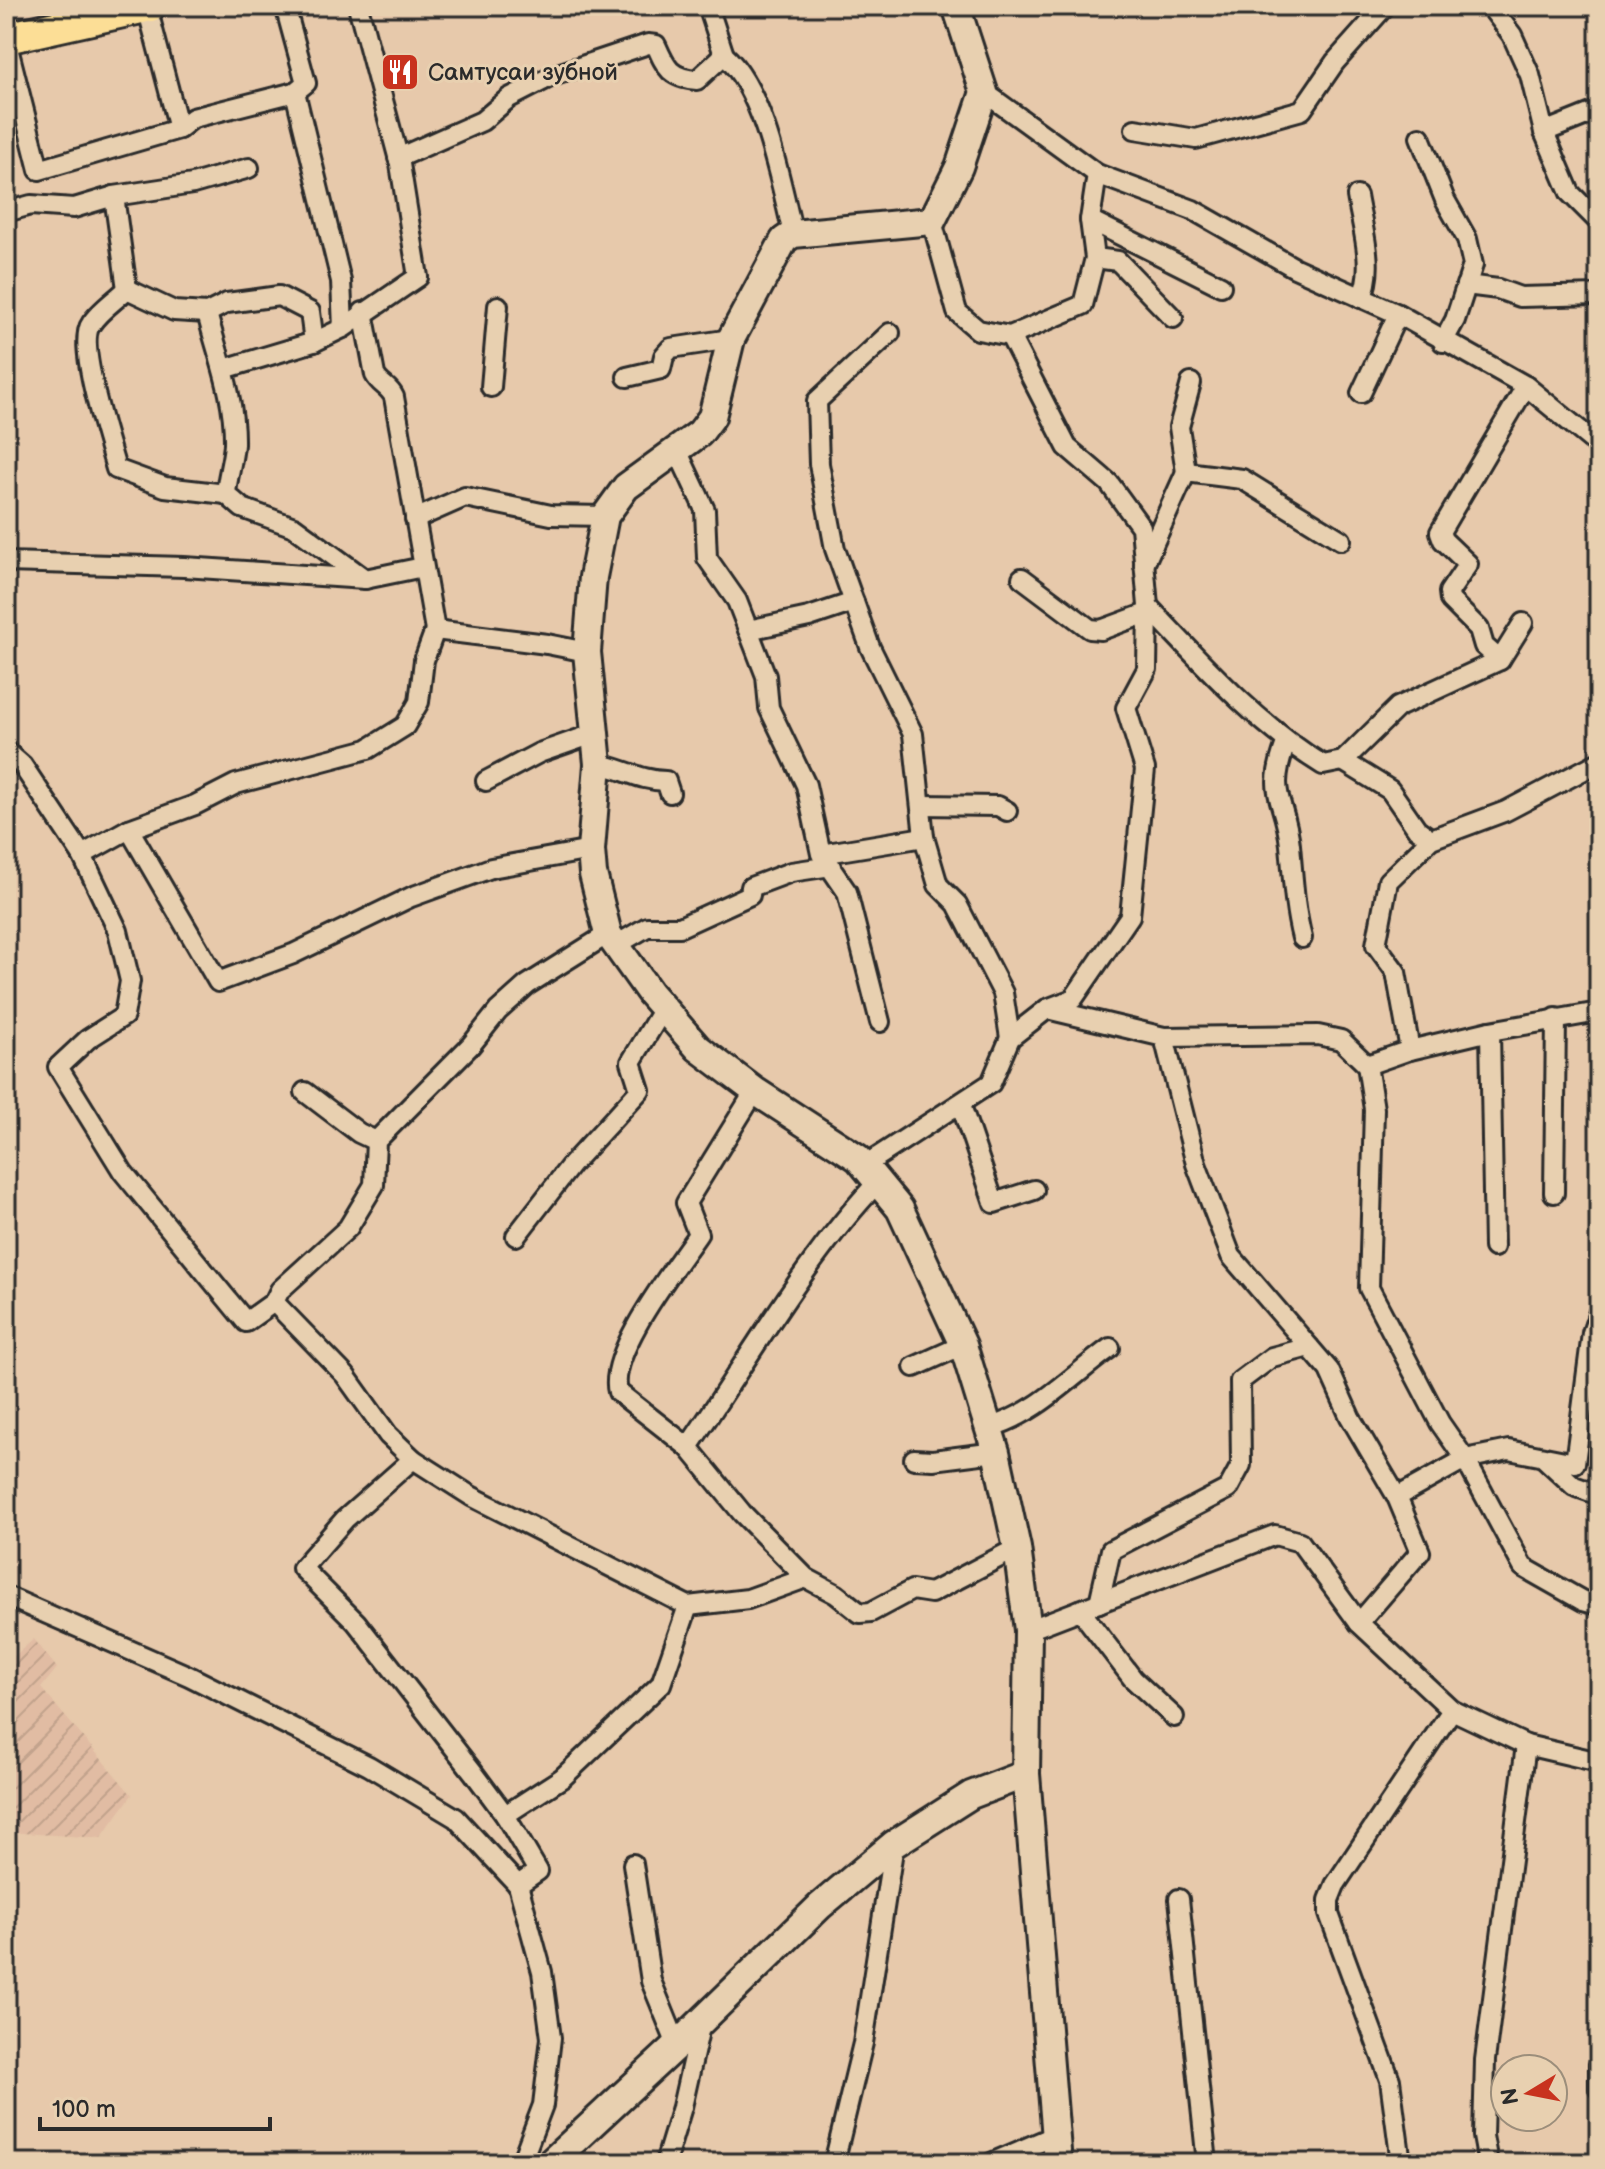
<svg xmlns="http://www.w3.org/2000/svg" width="1605" height="2169" font-family="'Balsamiq Sans',sans-serif">
  <style>
    .industrial { fill: url(#industrial-furrows) }
    .lines { fill: none; stroke-linecap: round; stroke-linejoin: round }
    .street-casing { stroke: #2b2b2b; stroke-width: 24 }
    .secondary-casing { stroke: #2b2b2b; stroke-width: 32 }
    .primary-casing { stroke: #2b2b2b; stroke-width: 36 }
    .street { stroke: #e8d0b0; stroke-width: 18 }
    .secondary { stroke: #e8d0b0; stroke-width: 26 }
    .primary { stroke: #fcde96; stroke-width: 30 }
    .labels { text-anchor: middle; stroke-width: 6; stroke-linejoin: round; paint-order: stroke }
    .poi-label { font-size: 24px; fill: #2b2b2b; stroke: #e8d0b0; text-anchor: start }
  </style>
  <defs>
    <pattern id="industrial-furrows" width="10" height="10" patternUnits="userSpaceOnUse" patternTransform="scale(2)"><rect width="10" height="10" fill="#e1bca3"/><path d="M-1 1l2-2M0 10L10 0M9 11l2-2" fill="none" stroke="#c1a28c"/></pattern>
  </defs>
  <rect width="100%" height="100%" fill="#e7c9ab"/>
  <filter id="ink" filterUnits="userSpaceOnUse"><feTurbulence type="fractalNoise" baseFrequency=".0125" numOctaves="2"/><feDisplacementMap in="SourceGraphic" scale="16" xChannelSelector="R" yChannelSelector="G"/><feConvolveMatrix kernelMatrix="1 2 1 2 8 2 1 2 1" color-interpolation-filters="sRGB"/></filter>
  <g filter="url(#ink)">
    <!-- industrial -->
    <polygon class="industrial" points="34,1639 57,1668 41,1688 132,1795 101,1838 6,1832 6,1663"/>
    <g class="lines">
      <!-- street casing -->
      <g class="street-casing">
        <g id="street">
          <polyline points="708,6 724,55"/>
          <polyline points="1490,6 1512,35 1530,75 1544,132 1570,193 1599,222"/>
          <polyline points="147,7 179,129 193,118 295,92 306,83 285,6"/>
          <polyline points="6,40 39,170 179,129"/>
          <polyline points="295,92 341,281 343,328"/>
          <polyline points="984,92 1097,174 1193,210 1295,268 1398,314 1526,386 1599,446"/>
          <polyline points="1135,129 1196,139 1302,110 1335,62 1385,6"/>
          <polyline points="1544,132 1599,110"/>
          <polyline points="1420,137 1445,200 1467,239 1473,265 1455,320 1443,342"/>
          <path d="M398,158L482,121L509,98L552,76L648,44L656,45C666,68 670,78 697,80L724,55C764,90 781,184 793,234"/>
          <polyline points="114,196 127,289"/>
          <path d="M1357,196C1362,227 1376,269 1361,298"/>
          <polyline points="6,212 31,205 74,208 114,196 193,184 249,168"/>
          <polyline points="1090,220 1221,286"/>
          <polyline points="932,221 957,312 978,330 1010,336 1083,305 1095,258 1090,220 1097,174"/>
          <polyline points="1095,258 1118,261 1173,318"/>
          <polyline points="1466,285 1498,289 1520,297 1599,295"/>
          <path d="M127,289C116,300 99,311 91,324C76,344 109,443 116,469L165,487L226,494"/>
          <polyline points="127,289 174,311 207,313 227,303 279,296 310,312 314,342"/>
          <path d="M363,312L375,375C380,385 389,386 394,397L435,630L547,644L587,652"/>
          <path d="M207,313C218,357 235,397 234,444C233,460 227,478 226,494L242,508L294,527L365,579"/>
          <polyline points="890,333 817,401 819,464 835,549 870,647 913,734 924,837 938,885 957,904 1003,993 1010,1038"/>
          <polyline points="224,369 314,342 343,328 418,277 400,164 358,6"/>
          <polyline points="627,377 661,369 664,356 671,348 731,339"/>
          <polyline points="491,387 498,306"/>
          <polyline points="1361,393 1398,314"/>
          <polyline points="677,450 705,510 707,558 737,601 766,676 769,708 806,785 821,854 924,837"/>
          <polyline points="1186,472 1179,427 1191,383"/>
          <polyline points="415,519 465,497 551,515 605,516"/>
          <polyline points="6,562 184,567 365,579 423,567"/>
          <polyline points="1144,565 1186,472 1242,479 1341,540"/>
          <polyline points="1022,578 1090,629 1101,630 1147,613"/>
          <path d="M1148,606C1202,663 1256,724 1323,765L1343,761L1398,707L1500,660L1523,623"/>
          <polyline points="748,630 809,617 854,602"/>
          <polyline points="1500,660 1484,646 1479,629 1450,600 1449,592 1468,564 1443,540 1440,532 1526,386"/>
          <path d="M1286,743C1266,797 1285,797 1290,845C1293,877 1294,907 1302,938"/>
          <polyline points="6,751 22,765 82,855 129,829 218,982 293,954 411,897 491,868 591,850"/>
          <polyline points="1343,761 1390,790 1417,829 1431,839"/>
          <path d="M598,764C622,768 641,781 666,781L670,793"/>
          <polyline points="486,781 539,753 596,733"/>
          <polyline points="922,805 998,806 1007,811"/>
          <polyline points="129,829 195,805 236,784 368,749 405,726 419,702 424,660 435,630"/>
          <polyline points="82,855 118,931 130,981 124,1016 88,1039 58,1067 123,1172 246,1322 274,1302"/>
          <polyline points="825,860 847,892 880,1022"/>
          <polyline points="608,934 527,985 498,1011 471,1045 376,1141 374,1185 348,1228 280,1290 274,1302 345,1375 388,1435 413,1459 471,1496 688,1606 748,1599 806,1578"/>
          <polyline points="618,944 647,927 680,927 750,895 751,887 791,872 831,866"/>
          <polyline points="1047,1009 1164,1037 1318,1035 1341,1040 1367,1065 1374,1109 1369,1288 1440,1423 1465,1459 1523,1567 1583,1601 1599,1605"/>
          <polyline points="1490,1031 1494,1247"/>
          <polyline points="1164,1037 1196,1164 1231,1256 1329,1370 1350,1417 1397,1497 1420,1552 1359,1623"/>
          <polyline points="1410,1050 1396,972 1376,945 1388,881 1431,839 1506,811 1599,762"/>
          <polyline points="1367,1065 1410,1050 1490,1031 1599,1012"/>
          <path d="M755,1091L686,1203L698,1234C675,1268 607,1353 618,1392L688,1447L742,1513L806,1578L836,1594L860,1613L871,1612L912,1590L931,1593L1017,1548"/>
          <polyline points="305,1092 359,1133 376,1141"/>
          <polyline points="961,1105 994,1203 1034,1190"/>
          <polyline points="865,1165 991,1083 1010,1038 1047,1009 1073,999 1130,916 1145,769 1126,708 1147,669 1148,606 1141,527 1109,483 1067,447 1010,336"/>
          <polyline points="1554,1193 1556,1018"/>
          <polyline points="516,1236 571,1165 640,1090 631,1062 664,1007"/>
          <polyline points="914,1367 963,1345"/>
          <path d="M990,1427C1037,1414 1071,1376 1110,1348"/>
          <path d="M688,1447C749,1359 804,1260 878,1182"/>
          <polyline points="1544,1458 1574,1486 1599,1495"/>
          <polyline points="413,1459 345,1519 302,1568 356,1622 473,1772 505,1815 538,1871 518,1885"/>
          <polyline points="914,1459 933,1460 996,1452"/>
          <polyline points="1397,1497 1465,1459 1509,1450 1575,1463 1592,1333 1599,1312"/>
          <polyline points="6,1596 189,1676 369,1766 456,1818 518,1885 542,1972 551,2038 543,2105 521,2163"/>
          <polyline points="1099,1603 1111,1550 1228,1489 1241,1465 1240,1381 1272,1357 1309,1347"/>
          <polyline points="1080,1610 1133,1679 1174,1717"/>
          <polyline points="1028,1630 1275,1535 1300,1542 1359,1623 1452,1710 1335,1885 1329,1900 1329,1914 1390,2080 1401,2163"/>
          <polyline points="1452,1710 1526,1745 1599,1762"/>
          <polyline points="505,1815 562,1778 661,1684 688,1606"/>
          <polyline points="633,1864 651,1981 677,2045"/>
          <polyline points="1179,1899 1207,2163"/>
          <polyline points="1599,2065 1599,2089"/>
          <polyline points="665,2163 682,2107 701,2022"/>
          <polyline points="834,2163 863,2043 894,1844"/>
          <polyline points="991,2163 1054,2136"/>
          <polyline points="1488,2163 1483,2136 1485,2060 1526,1745"/>
        </g>
      </g>
      <!-- secondary casing -->
      <g class="secondary-casing">
        <g id="secondary">
          <polyline points="956,6 984,92 959,167 932,221 793,234 784,240 731,339 712,417 700,433 626,487 605,516 593,577 587,652 598,764 591,850 593,874 608,934 650,993 698,1048 755,1091 858,1158 900,1209 963,1345 996,1452 1017,1548 1028,1630 1026,1774 1058,2163"/>
          <polyline points="550,2163 677,2045 820,1906 894,1844 971,1795 1026,1774"/>
        </g>
      </g>
      <!-- primary casing -->
      <g class="primary-casing">
        <polyline id="primary" points="6,38 150,6"/>
      </g>
      <!-- street -->
      <use href="#street" class="street"/>
      <!-- secondary -->
      <use href="#secondary" class="secondary"/>
      <!-- primary -->
      <use href="#primary" class="primary"/>
    </g>
  </g>
  <!-- icons -->
  <defs>
    <g id="restaurant-square" transform="scale(2)"><rect x="-9" y="-9" width="18" height="18" rx="4" fill="#c8321e" stroke="#e8d0b0"/><path d="M-5-6h1v4h1v-4h1v4h1v-4h1v5L-1.5 .5V6h-2V.5L-5-1ZM5-6V6H3V1.5H1.5Q1.5-4 5-6Z" fill="#fff"/></g>
  </defs>
  <g fill-rule="evenodd">
    <use href="#restaurant-square" x="400" y="72"/>
  </g>
  <g class="labels">
    <!-- poi labels -->
    <g class="poi-label">
      <text x="428" y="80">Самтусаи зубной</text>
    </g>
  </g>
  <!-- margin -->
  <rect width="1605" height="2169" fill="none" stroke="#e8d0b0" stroke-width="32"/>
  <rect x="16" y="16" width="1573" height="2137" fill="none" stroke="#2b2b2b" stroke-width="3" filter="url(#ink)"/>
  <!-- north arrow -->
  <g transform="translate(1529 2093) rotate(260)"><circle r="38" fill="#e8d0b0" stroke="#9c8e7b" stroke-width="2"/>
  <path d="M0-6L14 30L0 20L-14 30Z" fill="#c8321e"/>
  <text y="-12" font-size="22" font-weight="bold" text-anchor="middle" fill="#2b2b2b">N</text>
  </g>
  <!-- scale -->
  <path d="M40 2117v12h230v-12" fill="none" stroke="#2b2b2b" stroke-width="4"/>
  <text x="52" y="2117" font-size="24" fill="#2b2b2b" stroke="#e8d0b0" stroke-width="6" paint-order="stroke">100 m</text>
</svg>
